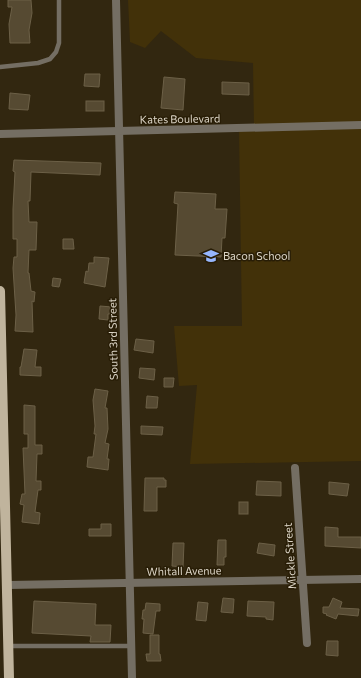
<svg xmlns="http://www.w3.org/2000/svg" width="361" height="678" font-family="Commissioner,sans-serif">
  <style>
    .green { fill: #423109 }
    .building { fill: #564a32; stroke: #6c6047 }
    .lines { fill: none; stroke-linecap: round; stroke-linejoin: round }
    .lane { stroke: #746e63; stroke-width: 4.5 }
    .street { stroke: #746e63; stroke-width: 8 }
    .primary { stroke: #c0b49d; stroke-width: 10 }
    .labels { text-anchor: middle; stroke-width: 3; stroke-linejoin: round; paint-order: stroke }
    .street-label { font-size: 11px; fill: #dcd5c7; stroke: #281d06 }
    .poi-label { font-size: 11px; fill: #dcd5c7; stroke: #281d06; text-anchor: start }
  </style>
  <rect width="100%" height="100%" fill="#322710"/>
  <!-- green -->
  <polygon class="green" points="128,0 361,0 361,461 190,464 197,385 179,386 174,326 242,326 239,129 254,128 253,63 196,58 161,31 145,48 130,42"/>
  <!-- building -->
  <g class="building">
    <polygon points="8,0 31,0 32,13 29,30 30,43 10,43 9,24 12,7 8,7"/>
    <polygon points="85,74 100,74 99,87 84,86"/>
    <polygon points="164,77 185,79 183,110 161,108"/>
    <polygon points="222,82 249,83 249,95 222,94"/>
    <polygon points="10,93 30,95 28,110 9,109"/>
    <rect x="86" y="101" width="18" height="10"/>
    <polygon points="14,160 101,163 100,175 31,172 30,201 28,201 29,222 37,222 36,250 29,250 28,273 29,273 31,291 35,292 34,302 32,301 33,332 15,331 16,315 13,268 14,257 17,257 17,239 13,239 13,209 15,172 13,171"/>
    <polygon points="175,192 216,194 215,209 227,209 225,238 222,238 221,257 175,255 178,204 174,203"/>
    <polygon points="63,239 73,239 74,249 63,249"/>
    <polygon points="94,257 109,258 105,287 84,283 86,271 88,272 89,263 94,263"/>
    <polygon points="53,278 61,279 59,287 52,286"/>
    <polygon points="100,306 112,307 111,314 108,314 108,320 99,319"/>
    <polygon points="136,339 154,341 153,353 134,350"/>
    <polygon points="24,349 37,350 35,367 41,367 41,376 20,375 20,367 21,367"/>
    <polygon points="140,368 155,369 154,380 139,378"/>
    <polygon points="164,378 174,378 173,387 164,387"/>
    <polygon points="95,389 108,391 105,408 107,408 108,429 105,443 109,444 107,459 109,459 108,470 87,467 88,457 93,457 96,434 94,434 95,426 93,400"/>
    <polygon points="147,396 158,397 157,408 146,408"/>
    <polygon points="24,405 35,406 35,445 42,445 42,454 37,454 36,481 41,481 41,490 38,490 35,512 40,513 39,524 22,522 24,505 20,504 22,494 25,494 23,448 28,448 28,434 24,434"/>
    <polygon points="141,426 163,427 162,435 141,434"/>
    <polygon points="145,478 164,478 164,480 166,480 166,487 157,487 157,511 144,511"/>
    <polygon points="257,481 281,482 281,496 256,495"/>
    <polygon points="329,482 349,484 347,496 329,494"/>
    <rect x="239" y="502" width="9" height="12"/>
    <polygon points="101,524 111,524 111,536 89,536 89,529 101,529"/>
    <polygon points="325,527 338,528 338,537 361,537 361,548 325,546"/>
    <polygon points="218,540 226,540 226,557 224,557 224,565 217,565"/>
    <polygon points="173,543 184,543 183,567 172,566"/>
    <polygon points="259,543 275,545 274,556 257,553"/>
    <polygon points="223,598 234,599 233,613 221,612"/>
    <polygon points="333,598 342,602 340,608 359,609 358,616 338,614 336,619 326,615 327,614 323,613 323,607 329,607"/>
    <polygon points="34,601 96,604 95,625 111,625 110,642 90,642 91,636 32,633"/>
    <polygon points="248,601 274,602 273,620 266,619 266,617 247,616"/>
    <polygon points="198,602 208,603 206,621 196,620"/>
    <polygon points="146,603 160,604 160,611 156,611 153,634 143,633 144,619 142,619 143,610 145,610"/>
    <polygon points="150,635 159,635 159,654 160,654 161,661 147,661 146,654 150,654"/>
    <polygon points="327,641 338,641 338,656 326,655"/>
  </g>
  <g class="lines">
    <!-- lane -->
    <g class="lane">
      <polyline points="0,67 38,63 50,59 56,52 59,43 59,0"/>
      <polyline points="9,646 131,646"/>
    </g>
    <!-- street -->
    <g class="street">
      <polyline points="116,0 132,678"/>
      <polyline points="0,134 361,125"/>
      <polyline points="295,468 307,643"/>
      <polyline points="8,585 361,579"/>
    </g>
    <!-- primary -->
    <polyline class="primary" points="0,291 9,678"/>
  </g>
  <!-- icons -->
  <defs>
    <g id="school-bare" transform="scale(1.2)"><path d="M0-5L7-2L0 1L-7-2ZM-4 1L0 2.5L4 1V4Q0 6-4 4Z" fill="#96b6fd" stroke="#281d06" stroke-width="2.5" paint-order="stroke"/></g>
  </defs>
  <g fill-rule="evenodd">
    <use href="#school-bare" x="211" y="256"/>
  </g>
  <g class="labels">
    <!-- street labels -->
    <g class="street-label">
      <text transform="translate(180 119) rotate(-1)" y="4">Kates Boulevard</text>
      <text transform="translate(113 339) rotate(-91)" y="4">South 3rd Street</text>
      <text transform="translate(290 556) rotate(-94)" y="4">Mickle Street</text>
      <text transform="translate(184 571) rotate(-1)" y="4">Whitall Avenue</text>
    </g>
    <!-- poi labels -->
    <g class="poi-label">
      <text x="223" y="260">Bacon School</text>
    </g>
  </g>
</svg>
